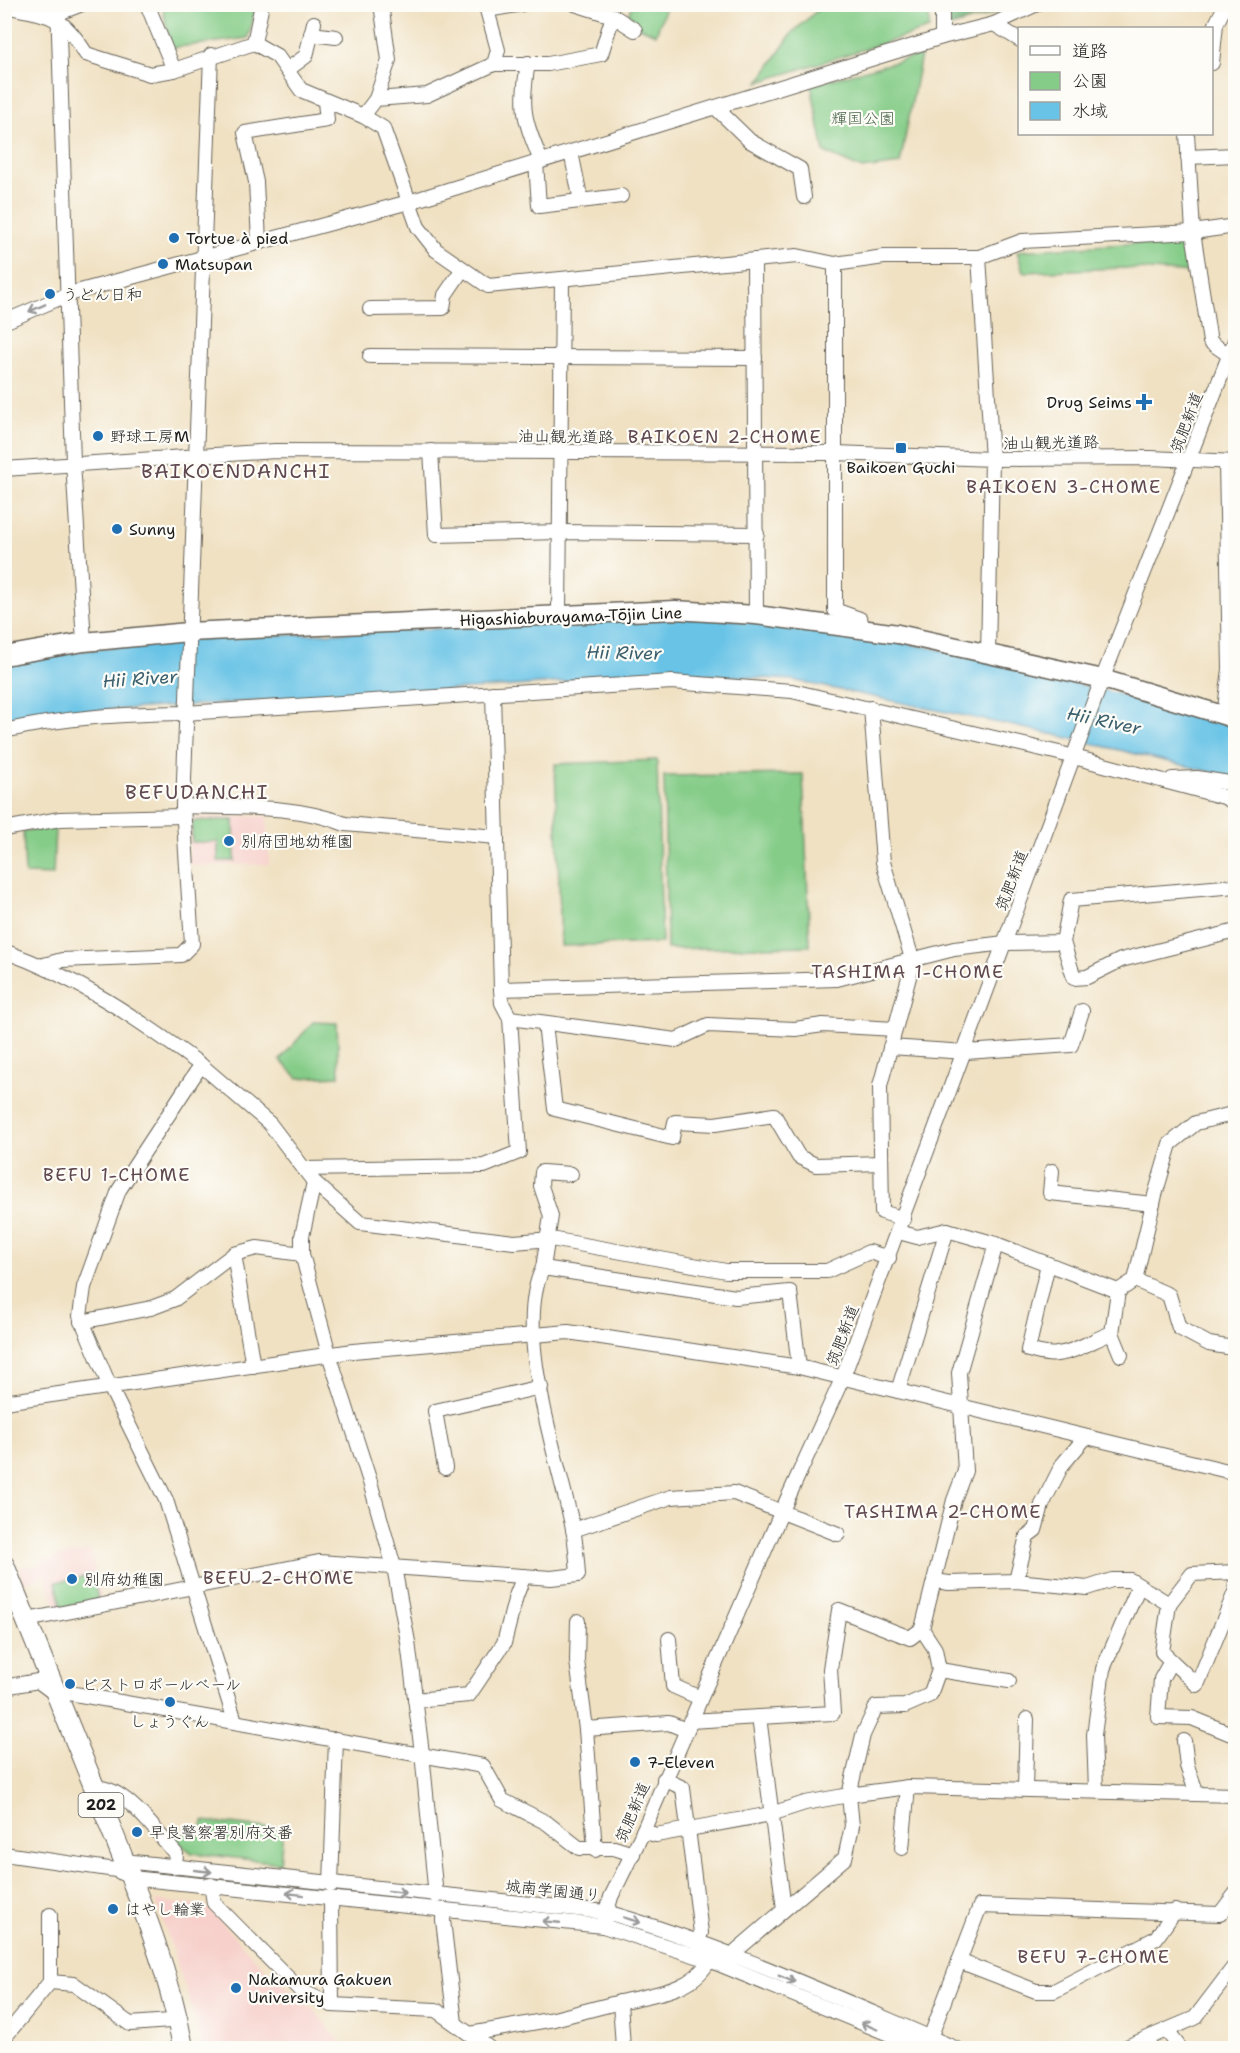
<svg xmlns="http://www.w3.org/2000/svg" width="1240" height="2053" font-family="'Shantell Sans','Klee One',sans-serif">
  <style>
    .built { fill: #f7d0cb }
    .green { fill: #84cc87; stroke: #507452; stroke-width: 1.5 }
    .forest { fill: #6bb074; stroke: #446648; stroke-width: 1.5 }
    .water { fill: #68c3e6; stroke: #427081; stroke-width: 1.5 }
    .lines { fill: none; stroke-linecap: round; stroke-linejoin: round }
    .minor-casing { stroke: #666156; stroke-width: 16 }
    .major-casing { stroke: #666156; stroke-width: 21 }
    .highway-casing { stroke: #666156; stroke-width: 22 }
    .minor { stroke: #fff; stroke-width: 14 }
    .major { stroke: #fff; stroke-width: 18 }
    .highway { stroke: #fff; stroke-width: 20 }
    .oneway { stroke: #999 }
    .poi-dot { fill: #1f6fb2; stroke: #fdfcf7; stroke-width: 2 }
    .labels { text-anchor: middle; stroke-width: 4.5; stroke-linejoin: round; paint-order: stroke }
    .shield { fill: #fdfcf7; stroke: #605f5e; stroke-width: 1.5 }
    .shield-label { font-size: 15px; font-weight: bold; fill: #1c1c1c }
    .park-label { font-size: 16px; fill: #466247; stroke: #fdfcf7 }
    .poi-label { font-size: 16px; fill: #1c1c1c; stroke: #fdfcf7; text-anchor: start }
    .street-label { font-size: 16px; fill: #1c1c1c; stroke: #fdfcf7 }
    .neighbourhood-label { font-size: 18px; letter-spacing: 1.5px; fill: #5f484f; stroke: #fdfcf7 }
    .water-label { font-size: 18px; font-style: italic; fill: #3a5f6d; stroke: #fdfcf7 }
    .quarter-label { font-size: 20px; letter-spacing: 1.5px; fill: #5f484f; stroke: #fdfcf7 }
  </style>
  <rect width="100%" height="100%" fill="#fdfcf7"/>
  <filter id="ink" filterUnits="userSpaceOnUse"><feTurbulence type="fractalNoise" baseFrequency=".0167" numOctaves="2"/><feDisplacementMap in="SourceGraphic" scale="12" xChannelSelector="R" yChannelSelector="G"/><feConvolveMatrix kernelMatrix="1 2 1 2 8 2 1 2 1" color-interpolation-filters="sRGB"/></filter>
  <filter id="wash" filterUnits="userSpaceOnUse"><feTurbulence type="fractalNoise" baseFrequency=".008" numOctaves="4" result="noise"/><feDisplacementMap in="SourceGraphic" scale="24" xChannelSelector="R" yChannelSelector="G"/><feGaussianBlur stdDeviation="1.35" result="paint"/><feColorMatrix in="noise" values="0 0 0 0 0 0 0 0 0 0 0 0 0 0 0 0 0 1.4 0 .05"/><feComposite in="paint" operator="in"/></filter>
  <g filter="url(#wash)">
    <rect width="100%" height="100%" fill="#f0e1c3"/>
    <!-- built -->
    <g class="built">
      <polygon points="267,816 269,864 190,866 189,818"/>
      <polygon points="90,1550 102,1602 58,1610 45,1576 23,1583 19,1568 39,1565 39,1561"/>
      <polygon points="156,1901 206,1906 260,1964 315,2011 345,2048 201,2048 195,2017"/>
    </g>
    <!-- green -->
    <g class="green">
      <polygon points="162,5 257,5 248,38 171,48"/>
      <polygon points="632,5 667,5 656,34 626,22"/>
      <polygon points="823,5 929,5 929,29 759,82 792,33"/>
      <polygon points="921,55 900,164 862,169 824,152 811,85"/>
      <polygon points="1185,240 1191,273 1124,268 1023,272 1017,251"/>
      <polygon points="657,760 662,943 561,946 555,764"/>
      <polygon points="803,774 810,946 667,949 664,776"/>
      <polygon points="234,820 235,861 218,861 218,842 192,842 192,821"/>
      <polygon points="55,828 53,875 25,874 23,831"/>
      <polygon points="313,1022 337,1023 339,1076 298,1078 280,1060"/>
      <polygon points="93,1575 98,1600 62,1608 56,1582"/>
      <polygon points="203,1821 283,1830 280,1863 192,1853 165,1832 201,1836"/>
    </g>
    <!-- forest -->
    <polygon class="forest" points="947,5 1022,5 947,28"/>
    <!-- water -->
    <polygon class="water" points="707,617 846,631 946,651 1162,705 1235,726 1236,778 1061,736 792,680 680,673 502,687 75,712 5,726 5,661 166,640"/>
  </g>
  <g filter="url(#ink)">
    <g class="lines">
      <!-- minor casing -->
      <g class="minor-casing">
        <g id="minor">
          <polyline points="58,4 73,462 84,642"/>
          <polyline points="147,4 174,70"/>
          <polyline points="486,4 487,10 522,4"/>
          <polyline points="575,4 613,16 635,30"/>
          <path d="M4,6C49,15 61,13 86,54L150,74L174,70L254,43L277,56L301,90L363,116L383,128L418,227L436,250L488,286L797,256L835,264L884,257H979L1022,241L1193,232L1236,226"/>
          <polyline points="59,13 82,4"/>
          <polyline points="994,24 1020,40"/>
          <polyline points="311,34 336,37"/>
          <polyline points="942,37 942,4"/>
          <polyline points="254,43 262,4"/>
          <path d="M528,63C520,109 524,119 541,161"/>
          <polyline points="1212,63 1216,24 1226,4"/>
          <polyline points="494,64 548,64 601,54 613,16"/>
          <polyline points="287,70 306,56 314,23"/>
          <polyline points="376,99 389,60 381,4"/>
          <polyline points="717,109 750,141 800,169 804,197"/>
          <polyline points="363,116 376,99 427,95 494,64 498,50 487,10"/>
          <polyline points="1187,134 1193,232 1210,342 1229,355"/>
          <polyline points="571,152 581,201"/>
          <polyline points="1188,157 1236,155"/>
          <polyline points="536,162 539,206 621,196"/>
          <polyline points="259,242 256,182 245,133 327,120 325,102"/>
          <polyline points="979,257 992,459 988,655"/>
          <polyline points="754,260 756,615"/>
          <polyline points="835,264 835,610 860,619 863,628"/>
          <polyline points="370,309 443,308 445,295 462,270"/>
          <polyline points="4,322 69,294 409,202 942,37 994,24 1037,4"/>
          <polyline points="370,356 755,358"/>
          <polyline points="431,451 436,535 559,532 757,534"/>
          <polyline points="4,469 275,451 836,453 992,459 1151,458 1236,462"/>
          <polyline points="559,615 562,280"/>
          <polyline points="493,693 501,989 502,1003 510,1018 676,1040 708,1025 795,1029 823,1025 895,1029"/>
          <polyline points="871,708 883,862 913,962 880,1086 882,1212 904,1219"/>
          <polyline points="1224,716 1230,669 1226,462"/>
          <path d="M4,731C64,717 124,714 185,713L672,682L792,691L1059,753L1224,797L1236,803"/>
          <polyline points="1172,779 1197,778 1236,784"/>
          <path d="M183,806C236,808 295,804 345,824L497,837"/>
          <polyline points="4,829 60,819 183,816"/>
          <polyline points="1063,942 1074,978 1087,977 1121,960 1236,931"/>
          <path d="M4,951C79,978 138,1019 201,1065"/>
          <polyline points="44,965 62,960 181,955 192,944 183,806 211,55"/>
          <polyline points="501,989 837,979 954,949 1005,943 1063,942 1071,900 1236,886"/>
          <polyline points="545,1024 555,1109 672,1138 675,1122 715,1124 774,1115 799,1157 816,1165 881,1163"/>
          <polyline points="890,1047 966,1052 1071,1045 1082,1011"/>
          <polyline points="304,1169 484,1166 519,1152 510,1018"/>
          <polyline points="1052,1171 1050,1193 1153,1204"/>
          <polyline points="314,1182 302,1236 302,1254 329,1354 370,1482 394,1567 408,1642 422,1753 436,1896"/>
          <polyline points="899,1232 917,1237 947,1230 996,1244 1118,1291 1135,1280 1155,1195 1170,1144 1196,1123 1236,1113"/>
          <polyline points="234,1254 253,1366"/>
          <path d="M1048,1264L1028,1350C1037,1352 1048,1356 1057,1354C1077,1352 1094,1339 1112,1333L1118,1291"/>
          <polyline points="543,1268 551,1216 541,1186 542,1172 571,1174"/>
          <polyline points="1135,1280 1169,1295 1179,1328 1209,1344 1233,1348 1236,1344"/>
          <polyline points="81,1322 151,1308 175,1299 234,1254 257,1248 302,1254"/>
          <polyline points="1112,1333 1121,1355"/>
          <polyline points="898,1391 947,1230"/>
          <polyline points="4,1402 353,1351 568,1332 799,1367 1236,1473"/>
          <polyline points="445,1468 435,1411 541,1387"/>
          <polyline points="573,1530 671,1497 734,1493 838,1534"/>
          <polyline points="935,1581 949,1583 1016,1581 1087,1588 1112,1580 1130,1580 1169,1604 1192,1574 1236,1572"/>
          <polyline points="1016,1581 1027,1536 1035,1530 1042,1505 1062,1465 1085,1438"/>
          <polyline points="1169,1604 1162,1652 1197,1685 1235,1592 1236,1579"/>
          <path d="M27,1620L319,1562L551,1578L578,1575C577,1559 576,1544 573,1529C559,1461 512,1330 543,1268L736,1297L790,1292L799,1367"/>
          <polyline points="578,1621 577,1661 586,1729 595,1850"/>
          <polyline points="669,1639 673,1686 700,1698"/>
          <polyline points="1171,1661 1161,1679 1158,1717 1192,1718 1236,1736"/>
          <polyline points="939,1670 935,1649 922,1629 954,1500 965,1471 959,1373 996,1244"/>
          <polyline points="4,1687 38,1681 58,1696 69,1693 483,1766 502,1800 547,1823 579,1848 614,1848 633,1854"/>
          <polyline points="415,1700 469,1695 504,1643 516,1596 524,1576"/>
          <polyline points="235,1721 166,1500 110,1387 80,1316 84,1287 119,1190 201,1065 270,1124 314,1182 360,1223 514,1242 551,1239 726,1271 827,1271 869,1252 889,1258"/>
          <polyline points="690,1721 759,1717"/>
          <polyline points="586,1729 669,1723 686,1730"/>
          <polyline points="1184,1741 1187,1766 1197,1794"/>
          <polyline points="664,1779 683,1788 701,1933 697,1943"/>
          <path d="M95,1788C123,1784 158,1834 176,1854L175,1867"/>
          <polyline points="1025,1788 1027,1719"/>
          <polyline points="1096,1790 1094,1735 1103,1669 1139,1586"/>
          <polyline points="643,1831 656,1835 771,1814 805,1803 849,1795 908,1787 1236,1795"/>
          <polyline points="902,1848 908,1787"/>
          <polyline points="4,1854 116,1870 132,1878 603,1926 709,1960 923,2048"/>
          <path d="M120,1865L124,1861L606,1912C725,1946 841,2000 955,2048"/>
          <polyline points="211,1885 214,1903 301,1991 332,2005 436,2010 489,2048"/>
          <polyline points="331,1885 336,1739"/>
          <polyline points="331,1899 332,2005"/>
          <polyline points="784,1909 759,1717 833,1713 830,1669 839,1610 910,1638 922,1629"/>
          <polyline points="444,1910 443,1920 455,2023"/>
          <polyline points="603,1926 611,1897 641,1836 781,1513 843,1377 1100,685 1236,338"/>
          <polyline points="733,1957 737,1950 845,1858 852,1826 849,1795 863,1735 876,1707 905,1706 930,1695 939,1670 1009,1681"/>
          <polyline points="959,1961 1036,1991 1054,1991 1156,1938 1175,1911"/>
          <polyline points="50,1982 74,1984 130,2024 170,2021"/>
          <polyline points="1167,2031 1180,2048"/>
          <polyline points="470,2034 554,2019 620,2002"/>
          <polyline points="4,2038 50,1982 50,1915"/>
          <polyline points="930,2038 980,1906 1220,1914 1236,1893"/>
          <path d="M623,2048L620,2002C652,1994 693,1992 709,1960"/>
          <polyline points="1124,2048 1195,2018 1236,1964"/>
        </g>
      </g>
      <!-- major casing -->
      <g class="major-casing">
        <polyline id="major" points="4,656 84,642 188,632 675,610 756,615 898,634 1103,679 1236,719"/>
      </g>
      <!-- highway casing -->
      <g class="highway-casing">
        <path id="highway" d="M4,1565C38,1647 71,1729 104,1811C135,1888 169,1966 183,2048"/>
      </g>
      <!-- minor -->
      <use href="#minor" class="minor"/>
      <!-- major -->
      <use href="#major" class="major"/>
      <!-- highway -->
      <use href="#highway" class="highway"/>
    </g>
    <!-- one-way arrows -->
    <defs><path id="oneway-shaft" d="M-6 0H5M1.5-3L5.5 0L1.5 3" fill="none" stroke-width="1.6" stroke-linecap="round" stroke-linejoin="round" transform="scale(1.5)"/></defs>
    <g class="oneway">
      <use href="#oneway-shaft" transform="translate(37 308) rotate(156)"/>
      <use href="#oneway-shaft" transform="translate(203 1871) rotate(6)"/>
      <use href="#oneway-shaft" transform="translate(397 1892) rotate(6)"/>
      <use href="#oneway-shaft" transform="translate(295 1894) rotate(-173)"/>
      <use href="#oneway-shaft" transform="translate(632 1920) rotate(17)"/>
      <use href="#oneway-shaft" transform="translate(551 1922) rotate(-175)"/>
      <use href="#oneway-shaft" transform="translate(787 1979) rotate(22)"/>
      <use href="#oneway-shaft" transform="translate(869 2026) rotate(-157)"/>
    </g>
  </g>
  <!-- markers -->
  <g class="poi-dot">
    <circle cx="174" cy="238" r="6"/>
    <circle cx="163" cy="264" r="6"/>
    <circle cx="50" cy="294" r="6"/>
    <path d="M1141 393h6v6h6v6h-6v6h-6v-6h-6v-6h6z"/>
    <circle cx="98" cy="436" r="6"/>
    <rect x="895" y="442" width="12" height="12" rx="3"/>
    <circle cx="117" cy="529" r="6"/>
    <circle cx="229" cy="841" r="6"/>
    <circle cx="72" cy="1579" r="6"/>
    <circle cx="70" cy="1684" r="6"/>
    <circle cx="170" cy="1702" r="6"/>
    <circle cx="635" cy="1762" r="6"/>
    <circle cx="137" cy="1832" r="6"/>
    <circle cx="113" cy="1909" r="6"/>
    <circle cx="236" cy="1988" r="6"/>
  </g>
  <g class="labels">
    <!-- shield labels -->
    <rect class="shield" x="78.5" y="1793" width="45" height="24" rx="4.5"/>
    <g class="shield-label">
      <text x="101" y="1810">202</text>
    </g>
    <!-- park labels -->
    <g class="park-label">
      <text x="863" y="124">輝国公園</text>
    </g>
    <!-- poi labels -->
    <g class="poi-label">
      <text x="186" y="244">Tortue à pied</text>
      <text x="175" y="270">Matsupan</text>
      <text x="62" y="300">うどん日和</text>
      <text x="1132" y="408" text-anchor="end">Drug Seims</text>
      <text x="110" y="442">野球工房M</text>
      <text x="901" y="473" text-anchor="middle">Baikoen Guchi</text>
      <text x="129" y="535">Sunny</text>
      <text x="241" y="847">別府団地幼稚園</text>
      <text x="84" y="1585">別府幼稚園</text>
      <text x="82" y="1690">ビストロポールべール</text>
      <text x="170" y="1727" text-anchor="middle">しょうぐん</text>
      <text x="647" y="1768">7-Eleven</text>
      <text x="149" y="1838">早良警察署別府交番</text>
      <text x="125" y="1915">はやし輪業</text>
      <text x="248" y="1985">Nakamura Gakuen<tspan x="248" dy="18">University</tspan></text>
    </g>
    <!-- street labels -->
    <g class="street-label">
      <text transform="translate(1186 422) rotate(-69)" y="6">筑肥新道</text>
      <text transform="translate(566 436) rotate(1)" y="6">油山観光道路</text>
      <text transform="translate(1051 442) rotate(-1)" y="6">油山観光道路</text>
      <text transform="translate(571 616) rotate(-2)" y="6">Higashiaburayama-Tōjin Line</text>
      <text transform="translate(1011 880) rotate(-69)" y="6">筑肥新道</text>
      <text transform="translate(842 1335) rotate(-69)" y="6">筑肥新道</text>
      <text transform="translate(632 1812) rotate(-67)" y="6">筑肥新道</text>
      <text transform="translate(553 1890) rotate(6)" y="6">城南学園通り</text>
    </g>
    <!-- neighbourhood labels -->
    <g class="neighbourhood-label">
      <text x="725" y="443">BAIKOEN 2-CHOME</text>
      <text x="1064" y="493">BAIKOEN 3-CHOME</text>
      <text x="908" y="978">TASHIMA 1-CHOME</text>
      <text x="117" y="1181">BEFU 1-CHOME</text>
      <text x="943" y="1518">TASHIMA 2-CHOME</text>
      <text x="279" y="1584">BEFU 2-CHOME</text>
      <text x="1094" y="1963">BEFU 7-CHOME</text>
    </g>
    <!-- water labels -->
    <g class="water-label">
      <text transform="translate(624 653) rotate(1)" y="6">Hii River</text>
      <text transform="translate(140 679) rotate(-4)" y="6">Hii River</text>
      <text transform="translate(1104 721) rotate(12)" y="6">Hii River</text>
    </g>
    <!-- quarter labels -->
    <g class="quarter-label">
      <text x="236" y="478">BAIKOENDANCHI</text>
      <text x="197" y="799">BEFUDANCHI</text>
    </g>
  </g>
  <!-- margin -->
  <rect width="1240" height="2053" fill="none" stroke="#fdfcf7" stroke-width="24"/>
  <!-- legend -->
  <rect x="1018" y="27" width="195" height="108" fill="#fdfcf7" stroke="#a3a29f" stroke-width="1.5"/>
  <rect x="1030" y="46" width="30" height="9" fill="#ffffff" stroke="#a3a29f" stroke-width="1.5"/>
  <text x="1072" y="57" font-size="18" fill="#1c1c1c">道路</text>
  <rect x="1030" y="72" width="30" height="18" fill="#84cc87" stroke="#a3a29f" stroke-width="1.5"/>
  <text x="1072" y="87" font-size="18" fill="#1c1c1c">公園</text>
  <rect x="1030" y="102" width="30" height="18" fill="#68c3e6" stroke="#a3a29f" stroke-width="1.5"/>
  <text x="1072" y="117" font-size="18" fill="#1c1c1c">水域</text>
</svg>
